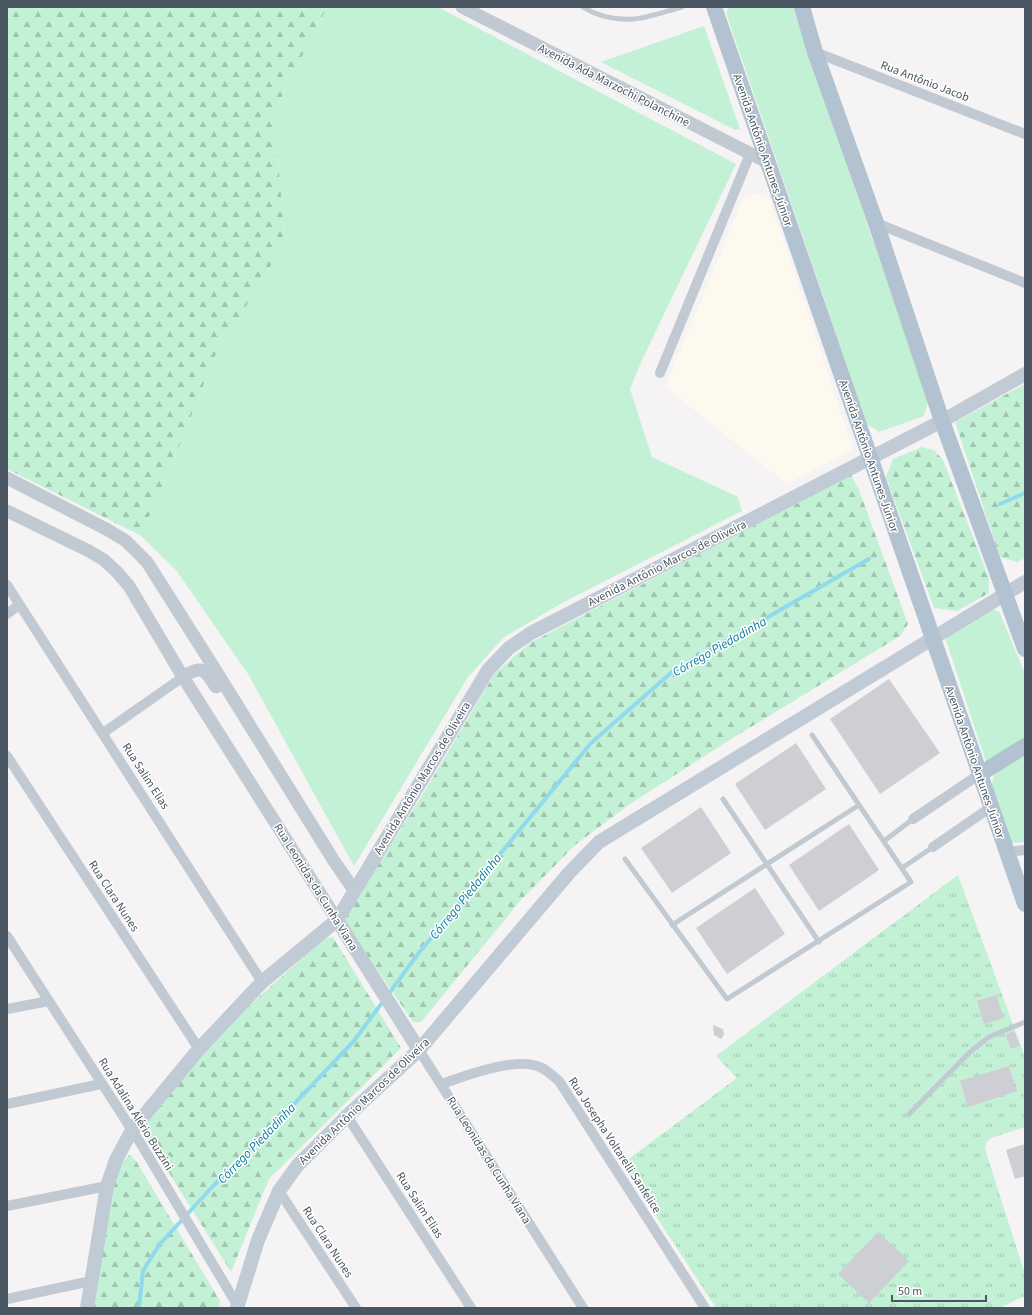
<svg xmlns="http://www.w3.org/2000/svg" width="1032" height="1315" font-family="'Source Sans 3',sans-serif">
  <style>
    .commercial { fill: #fdf9ef }
    .grass { fill: #c3f1d5 }
    .forest { fill: url(#forest-firs) }
    .park { fill: url(#park-tufts) }
    .lines { fill: none; stroke-linecap: round; stroke-linejoin: round }
    .stream { stroke: #90daee; stroke-width: 4 }
    .building { fill: #cdcfd5 }
    .service { stroke: #c1cad2; stroke-width: 5 }
    .minor { stroke: #c1cad2; stroke-width: 10 }
    .tertiary { stroke: #c1cad2; stroke-width: 13 }
    .secondary { stroke: #c1cbd6; stroke-width: 14 }
    .primary { stroke: #b3c2d1; stroke-width: 16 }
    .labels { text-anchor: middle; stroke-width: 3; stroke-linejoin: round; paint-order: stroke }
    .street-label { font-size: 12px; fill: #4a5661; stroke: #fff }
    .water-label { font-size: 13px; font-style: italic; fill: #0c7c9b; stroke: #fff }
  </style>
  <defs>
    <pattern id="forest-firs" width="22" height="20" patternUnits="userSpaceOnUse"><rect width="22" height="20" fill="#c3f1d5"/><path d="M5 1l3.5 6h-7zM16 11l3.5 6h-7z" fill="#a0c6b0"/></pattern>
    <pattern id="park-tufts" width="24" height="20" patternUnits="userSpaceOnUse"><rect width="24" height="20" fill="#c3f1d5"/><path d="M3 7l-1-3M5 7V3M7 7l1-3M15 17l-1-3M17 17v-4M19 17l1-3" fill="none" stroke="#a0c6b0"/></pattern>
  </defs>
  <rect width="100%" height="100%" fill="#f5f3f3"/>
  <!-- commercial -->
  <polygon class="commercial" points="754,193 769,198 853,449 787,484 665,387 744,197"/>
  <!-- grass -->
  <g class="grass">
    <polygon points="327,7 438,7 736,164 642,360 630,389 652,457 738,497 742,511 562,603 504,637 468,677 354,866 248,674 176,570 140,535 159,497 215,356 285,243 274,112"/>
    <polygon points="729,7 793,7 928,401 924,416 879,432 867,424 726,13"/>
    <polygon points="704,26 740,129 735,130 601,62"/>
    <polygon points="990,609 999,611 1025,674 1025,737 996,759 986,762 945,637"/>
    <polygon points="1025,753 1025,842 1010,843 991,785 995,773"/>
  </g>
  <!-- forest -->
  <g class="forest">
    <polygon points="7,7 327,7 274,112 285,243 215,356 159,497 140,535 7,469"/>
    <polygon points="1025,384 1025,558 1017,562 1000,557 955,422"/>
    <polygon points="922,447 934,450 943,460 989,578 989,593 957,611 934,608 886,477 893,459"/>
    <polygon points="851,475 859,490 908,624 900,636 728,741 630,804 575,845 520,901 421,1022 413,1022 343,920 418,802 495,673 530,643"/>
    <polygon points="333,937 401,1048 269,1179 231,1272 141,1128 144,1121 233,1020 324,939"/>
    <polygon points="130,1154 136,1161 220,1301 219,1308 91,1308 106,1211 118,1167"/>
  </g>
  <!-- park -->
  <polygon class="park" points="958,875 1025,1057 1025,1127 991,1138 986,1143 985,1149 1025,1274 1025,1296 1000,1308 716,1308 622,1164 737,1078 716,1056"/>
  <g class="lines">
    <!-- stream -->
    <g class="stream">
      <polyline points="1000,504 1025,493"/>
      <polyline points="139,1308 143,1271 159,1245 213,1186 257,1143 353,1042 418,954 591,743 672,672 869,559"/>
    </g>
  </g>
  <!-- building -->
  <g class="building">
    <polygon points="889,679 940,753 880,794 830,719"/>
    <polygon points="796,743 826,789 765,830 735,784"/>
    <polygon points="701,807 731,853 672,893 641,848"/>
    <polygon points="849,824 879,870 819,911 789,865"/>
    <polygon points="755,888 785,934 727,974 696,928"/>
    <polygon points="996,995 1004,1018 984,1024 977,1001"/>
    <polygon points="713,1025 723,1029 724,1035 721,1039 714,1035"/>
    <polygon points="1014,1031 1020,1046 1011,1049 1005,1035"/>
    <polygon points="1009,1066 1017,1091 968,1107 960,1081"/>
    <polygon points="1025,1144 1025,1176 1015,1179 1006,1150"/>
    <polygon points="878,1232 909,1261 869,1303 838,1274"/>
  </g>
  <g class="lines">
    <!-- service -->
    <g class="service">
      <path d="M583,7C597,16 616,20 634,19C648,18 667,11 682,7"/>
      <polyline points="723,799 819,942"/>
      <polyline points="884,841 913,819"/>
      <polyline points="625,859 727,999 911,882 812,735"/>
      <polyline points="902,868 933,847"/>
      <polyline points="672,925 859,805"/>
      <polyline points="909,1114 970,1052 989,1037 1025,1022"/>
    </g>
    <!-- minor -->
    <g class="minor">
      <polyline points="815,52 1025,134"/>
      <polyline points="876,223 1025,283"/>
      <polyline points="660,373 750,154"/>
      <polyline points="7,585 262,982"/>
      <polyline points="7,614 19,605"/>
      <polyline points="103,733 183,677"/>
      <polyline points="7,756 199,1049"/>
      <polyline points="913,819 980,774"/>
      <polyline points="933,847 991,807"/>
      <polyline points="1006,852 1025,850"/>
      <polyline points="7,936 141,1144 239,1308"/>
      <polyline points="7,1009 49,1001"/>
      <polyline points="419,1050 583,1308"/>
      <path d="M441,1084C466,1076 518,1055 542,1068C548,1071 554,1077 559,1081L705,1308"/>
      <polyline points="7,1104 101,1084"/>
      <polyline points="347,1116 471,1308"/>
      <polyline points="279,1191 356,1308"/>
      <polyline points="7,1206 107,1186"/>
      <polyline points="7,1299 91,1281"/>
    </g>
    <!-- tertiary -->
    <g class="tertiary">
      <polyline points="462,7 767,162"/>
      <polyline points="7,478 108,530 126,541 147,562 211,663 334,861 354,890"/>
      <polyline points="7,511 89,551 104,560 117,572 129,586 183,677 337,920"/>
      <path d="M183,677C202,665 204,668 216,687"/>
    </g>
    <!-- secondary -->
    <g class="secondary">
      <polyline points="337,920 419,1050"/>
      <polyline points="87,1308 107,1186 116,1160 132,1130 199,1049 262,982 337,920 488,670 509,648 531,633 942,421 1025,374"/>
      <polyline points="237,1308 258,1240 279,1191 297,1166 347,1116 419,1050 569,873 599,842 1025,582"/>
    </g>
    <!-- primary -->
    <g class="primary">
      <polyline points="714,7 1025,904"/>
      <polyline points="802,7 815,52 876,223 942,421 1025,649"/>
      <polyline points="980,774 1025,746"/>
    </g>
  </g>
  <g class="labels">
    <!-- street labels -->
    <g class="street-label">
      <text transform="translate(925 81) rotate(21)" y="4">Rua Antônio Jacob</text>
      <text transform="translate(614 85) rotate(27)" y="4">Avenida Ada Marzochi Polanchine</text>
      <text transform="translate(763 150) rotate(71)" y="4">Avenida Antônio Antunes Júnior</text>
      <text transform="translate(869 456) rotate(71)" y="4">Avenida Antônio Antunes Júnior</text>
      <text transform="translate(667 563) rotate(-27)" y="4">Avenida Antônio Marcos de Oliveira</text>
      <text transform="translate(975 762) rotate(71)" y="4">Avenida Antônio Antunes Júnior</text>
      <text transform="translate(146 776) rotate(57)" y="4">Rua Salim Elias</text>
      <text transform="translate(422 778) rotate(-59)" y="4">Avenida Antônio Marcos de Oliveira</text>
      <text transform="translate(316 887) rotate(58)" y="4">Rua Leonidas da Cunha Viana</text>
      <text transform="translate(114 896) rotate(57)" y="4">Rua Clara Nunes</text>
      <text transform="translate(364 1101) rotate(-44)" y="4">Avenida Antônio Marcos de Oliveira</text>
      <text transform="translate(136 1114) rotate(58)" y="4">Rua Adalina Alério Buzzini</text>
      <text transform="translate(615 1145) rotate(57)" y="4">Rua Josepha Voltarelli Sanfelice</text>
      <text transform="translate(489 1160) rotate(58)" y="4">Rua Leonidas da Cunha Viana</text>
      <text transform="translate(420 1205) rotate(57)" y="4">Rua Salim Elias</text>
      <text transform="translate(328 1242) rotate(57)" y="4">Rua Clara Nunes</text>
    </g>
    <!-- water labels -->
    <g class="water-label">
      <text transform="translate(719 646) rotate(-30)" y="5">Córrego Piedadinha</text>
      <text transform="translate(465 896) rotate(-51)" y="5">Córrego Piedadinha</text>
      <text transform="translate(256 1143) rotate(-46)" y="5">Córrego Piedadinha</text>
    </g>
  </g>
  <!-- border -->
  <rect width="1032" height="1315" fill="none" stroke="#4a5661" stroke-width="16"/>
  <!-- scale -->
  <path d="M892 1295v6h94v-6" fill="none" stroke="#4a5661" stroke-width="2"/>
  <text x="898" y="1295" font-size="12" fill="#4a5661" stroke="#ffffff" stroke-width="3" paint-order="stroke">50 m</text>
</svg>
